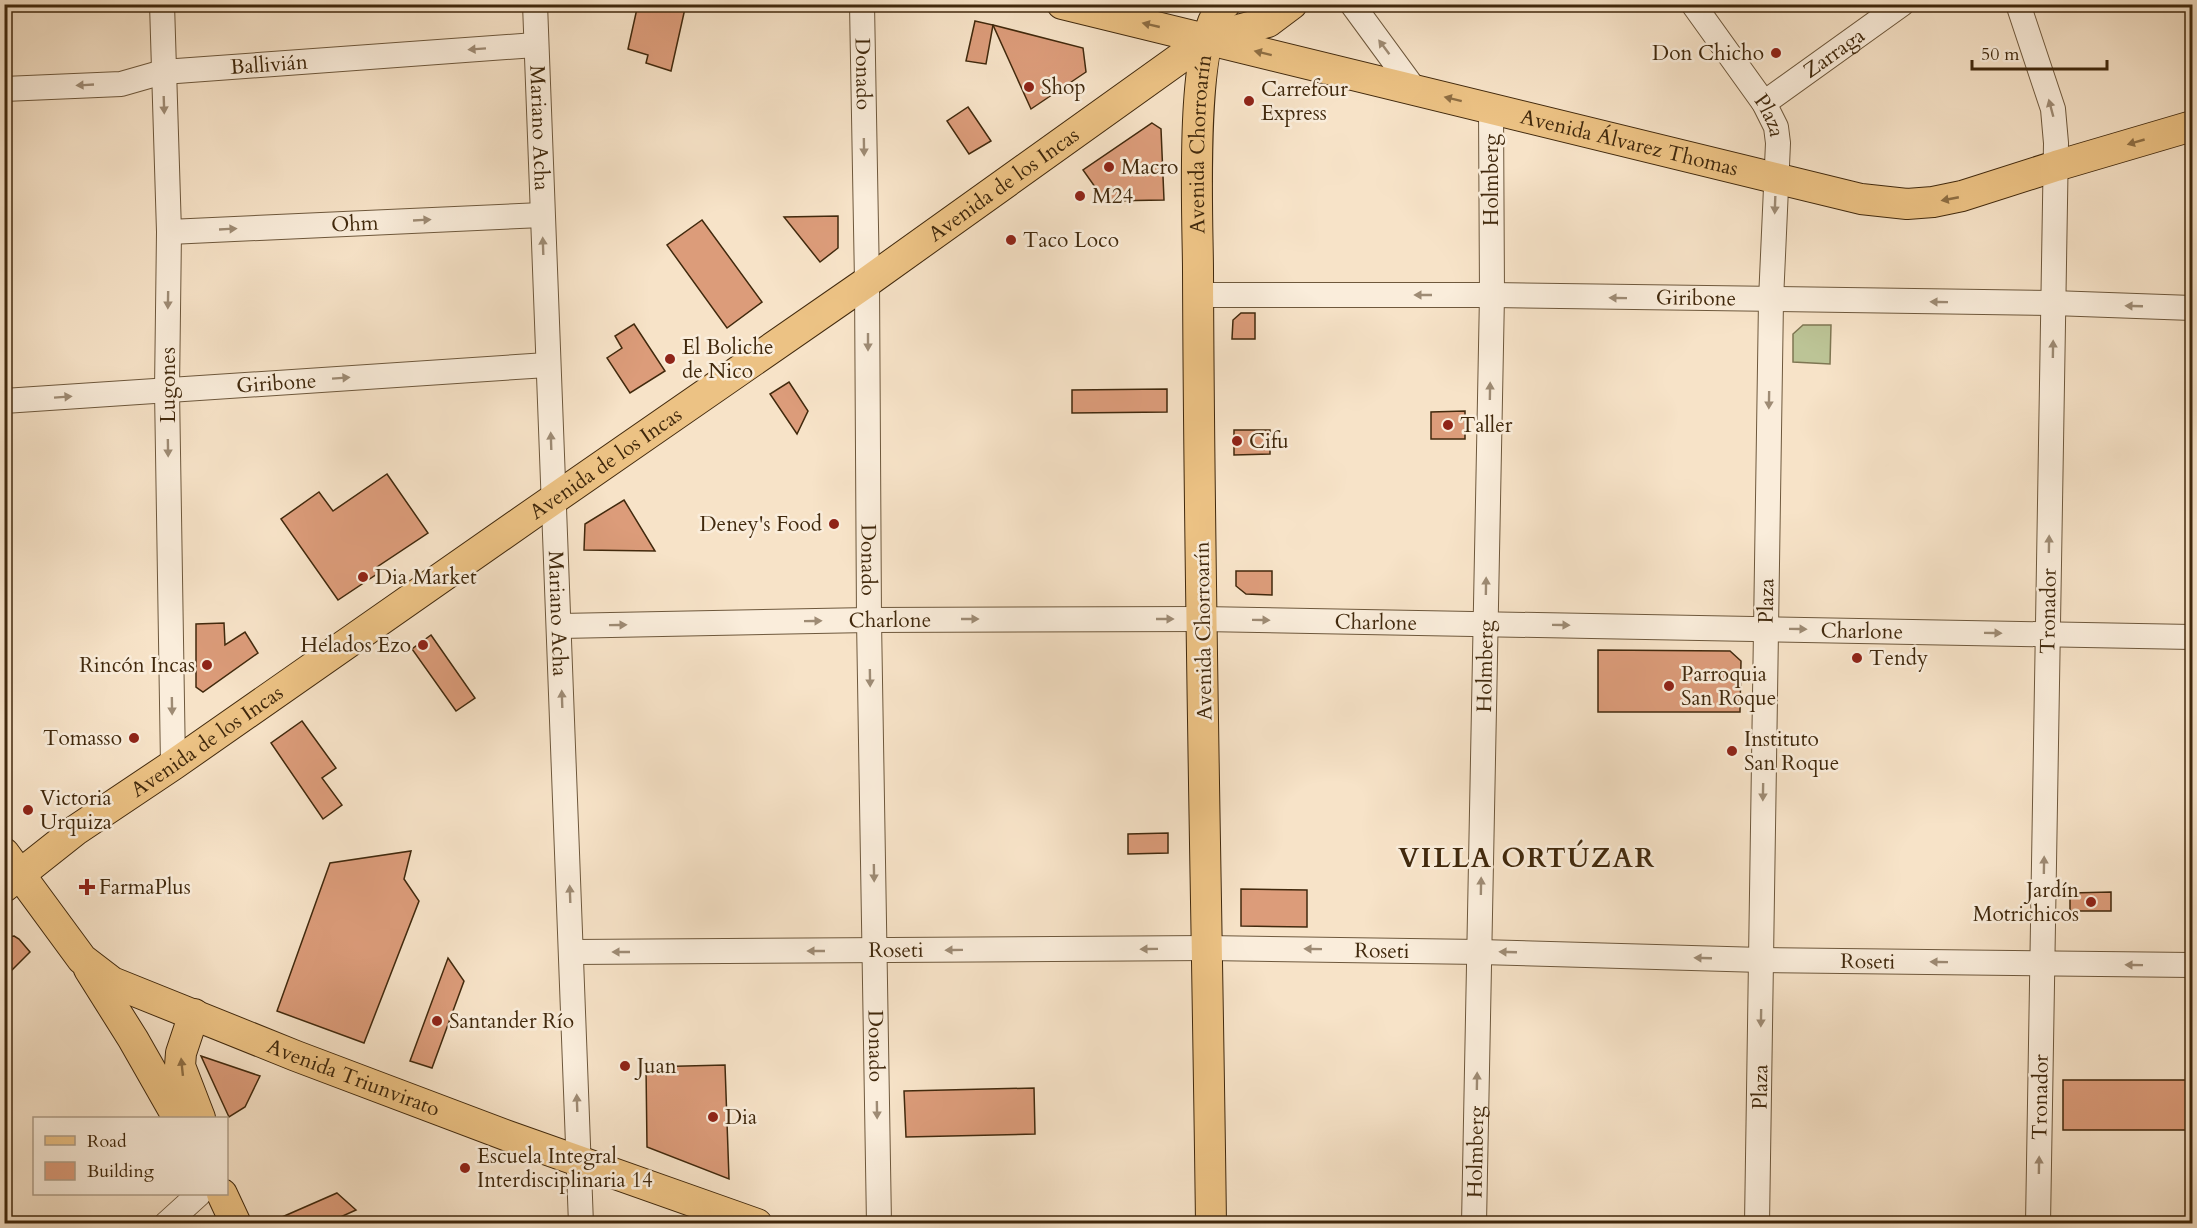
<svg xmlns="http://www.w3.org/2000/svg" width="2197" height="1228" font-family="Cardo,serif">
  <style>
    .green { fill: #bcc496; stroke: #7e7652; stroke-width: 1.5 }
    .building { fill: #dc9c7a; stroke: #41290d; stroke-width: 1.5 }
    .lines { fill: none; stroke-linecap: round; stroke-linejoin: round }
    .minor-casing { stroke: #6e583c; stroke-width: 26 }
    .major-casing { stroke: #41290d; stroke-width: 32 }
    .minor { stroke: #faeddb; stroke-width: 24 }
    .major { stroke: #ecc284; stroke-width: 30 }
    .oneway { fill: #8e6e43 }
    .oneway2 { fill: #9e8b74 }
    .poi-dot { fill: #8f2418; stroke: #faeddb; stroke-width: 2 }
    .labels { text-anchor: middle; stroke-width: 5; stroke-linejoin: round; paint-order: stroke }
    .poi-label { font-size: 21px; fill: #41290d; stroke: #faeddb; text-anchor: start }
    .street-label { font-size: 21px; fill: #41290d; stroke: #faeddb }
    .district-label { font-size: 27px; font-weight: bold; letter-spacing: 1.5px; fill: #41290d; stroke: #faeddb }
  </style>
  <rect width="100%" height="100%" fill="#f7e3c8"/>
  <filter id="stains"><feTurbulence type="fractalNoise" baseFrequency=".00333" numOctaves="4"/><feColorMatrix values="0 0 0 0 .2 0 0 0 0 .09 0 0 0 0 .02 0 0 0 .5 -.17"/></filter>
  <radialGradient id="worn" r=".72"><stop offset=".6" stop-color="#630" stop-opacity="0"/><stop offset="1" stop-color="#630" stop-opacity=".3"/></radialGradient>
  <!-- green -->
  <polygon class="green" points="1803,325 1831,325 1830,364 1793,362 1793,334"/>
  <!-- building -->
  <g class="building">
    <polygon points="638,4 686,4 671,71 646,63 648,55 628,49"/>
    <polygon points="975,21 993,25 986,64 966,61"/>
    <polygon points="993,25 1083,48 1086,72 1031,109"/>
    <polygon points="968,107 991,141 969,154 947,121"/>
    <polygon points="1152,123 1161,129 1164,200 1105,201 1083,170"/>
    <polygon points="838,216 838,248 820,262 784,217"/>
    <polygon points="702,220 762,302 727,328 667,245"/>
    <polygon points="1241,313 1255,313 1255,339 1232,339 1233,320"/>
    <polygon points="634,324 665,371 630,393 607,358 622,348 615,336"/>
    <polygon points="789,382 808,411 797,434 770,394"/>
    <polygon points="1167,389 1167,412 1072,413 1072,390"/>
    <polygon points="1465,411 1465,439 1431,439 1431,412"/>
    <polygon points="1234,430 1270,430 1270,454 1234,455"/>
    <polygon points="387,474 428,533 374,569 377,574 338,600 281,519 319,492 333,511"/>
    <polygon points="624,500 655,551 584,550 585,524"/>
    <polygon points="1236,571 1272,571 1272,595 1246,594 1236,586"/>
    <polygon points="224,623 225,645 245,632 258,653 203,692 196,687 196,624"/>
    <polygon points="431,635 475,698 456,711 412,649"/>
    <polygon points="1598,650 1730,651 1741,661 1740,712 1598,712"/>
    <polygon points="302,721 336,768 322,778 342,805 323,819 271,743"/>
    <polygon points="1168,833 1168,853 1128,854 1128,834"/>
    <polygon points="411,851 404,879 419,901 364,1043 277,1011 330,863"/>
    <polygon points="1241,889 1307,890 1307,927 1241,926"/>
    <polygon points="2111,892 2111,911 2070,911 2070,893"/>
    <polygon points="14,936 19,939 30,952 4,978 4,941 8,937"/>
    <polygon points="448,958 464,981 432,1068 410,1061"/>
    <polygon points="201,1056 260,1076 245,1107 229,1117"/>
    <polygon points="725,1065 729,1179 647,1147 646,1067"/>
    <rect x="2063" y="1080" width="130" height="50"/>
    <polygon points="1034,1088 1035,1134 906,1137 904,1091"/>
    <polygon points="337,1193 356,1210 325,1224 266,1224"/>
  </g>
  <g class="lines">
    <!-- minor casing -->
    <g class="minor-casing">
      <g id="minor">
        <polyline points="162,4 169,232 167,390 173,765"/>
        <path id="s1" d="M535,4L581,1224"/>
        <path id="s2" d="M862,4L867,282L869,620L879,1224"/>
        <polyline points="1352,4 1415,90"/>
        <path id="s3" d="M1693,4L1764,103L1776,127L1778,143L1771,300L1757,1224"/>
        <polyline points="2018,4 2053,109 2056,143 2038,1224"/>
        <path id="s4" d="M4,89L121,84L163,72L535,45"/>
        <path id="s5" d="M1764,103L1902,4"/>
        <path id="s6" d="M169,232L542,215"/>
        <path id="s7" d="M1198,295H1492L2053,303L2192,308"/>
        <path id="s8" d="M4,401L547,365"/>
        <path id="s9" d="M560,626L869,620L1202,619L2192,637"/>
        <path id="s10" d="M572,952L1207,948L1480,952L1762,960L2192,965"/>
        <polyline points="166,1224 199,1194"/>
        <path id="s11" d="M1474,1224L1492,295L1491,108"/>
      </g>
    </g>
    <!-- major casing -->
    <g class="major-casing">
      <g id="major">
        <path id="s12" d="M1062,4L1861,199L1907,204L1933,202L1962,196L2056,166L2192,126"/>
        <path id="s13" d="M4,853L82,959L112,982L296,1056L508,1136L757,1224"/>
        <path id="s14" d="M4,887L76,830L173,765L538,510L867,282L1208,38L1268,22L1292,4"/>
        <polyline points="89,969 133,1039 178,1118"/>
        <polyline points="194,1014 181,1053 180,1066 200,1118"/>
        <polyline points="222,1194 236,1224"/>
        <path id="s15" d="M1211,1224C1207,906 1199,588 1198,270C1198,221 1188,32 1225,4"/>
      </g>
    </g>
    <!-- minor -->
    <use href="#minor" class="minor"/>
    <!-- major -->
    <use href="#major" class="major"/>
  </g>
  <!-- one-way arrows -->
  <defs><path id="oneway-solid" d="M-6-.8H1V-3.2L6.5 0L1 3.2V.8H-6Z" transform="scale(1.5)"/></defs>
  <g class="oneway">
    <use href="#oneway-solid" transform="translate(1151 25) rotate(-167)"/>
    <use href="#oneway-solid" transform="translate(1263 53) rotate(-166)"/>
    <use href="#oneway-solid" transform="translate(1453 99) rotate(-166)"/>
    <use href="#oneway-solid" transform="translate(2136 142) rotate(164)"/>
    <use href="#oneway-solid" transform="translate(1950 199) rotate(169)"/>
    <use href="#oneway-solid" transform="translate(182 1067) rotate(-96)"/>
  </g>
  <g class="oneway2">
    <use href="#oneway-solid" transform="translate(1384 47) rotate(-127)"/>
    <use href="#oneway-solid" transform="translate(477 49) rotate(176)"/>
    <use href="#oneway-solid" transform="translate(85 85) rotate(177)"/>
    <use href="#oneway-solid" transform="translate(164 105) rotate(88)"/>
    <use href="#oneway-solid" transform="translate(2051 108) rotate(-105)"/>
    <use href="#oneway-solid" transform="translate(864 147) rotate(89)"/>
    <use href="#oneway-solid" transform="translate(1775 205) rotate(92)"/>
    <use href="#oneway-solid" transform="translate(422 220) rotate(-3)"/>
    <use href="#oneway-solid" transform="translate(228 229) rotate(-3)"/>
    <use href="#oneway-solid" transform="translate(543 246) rotate(-92)"/>
    <use href="#oneway-solid" transform="translate(1423 295) rotate(-180)"/>
    <use href="#oneway-solid" transform="translate(1618 298) rotate(-179)"/>
    <use href="#oneway-solid" transform="translate(168 300) rotate(91)"/>
    <use href="#oneway-solid" transform="translate(1939 302) rotate(-179)"/>
    <use href="#oneway-solid" transform="translate(2134 306) rotate(-178)"/>
    <use href="#oneway-solid" transform="translate(868 342) rotate(90)"/>
    <use href="#oneway-solid" transform="translate(2053 349) rotate(-89)"/>
    <use href="#oneway-solid" transform="translate(341 378) rotate(-4)"/>
    <use href="#oneway-solid" transform="translate(1490 391) rotate(-89)"/>
    <use href="#oneway-solid" transform="translate(63 397) rotate(-4)"/>
    <use href="#oneway-solid" transform="translate(1769 400) rotate(91)"/>
    <use href="#oneway-solid" transform="translate(551 441) rotate(-92)"/>
    <use href="#oneway-solid" transform="translate(168 448) rotate(89)"/>
    <use href="#oneway-solid" transform="translate(2049 544) rotate(-89)"/>
    <use href="#oneway-solid" transform="translate(1486 586) rotate(-89)"/>
    <use href="#oneway-solid" transform="translate(970 619)"/>
    <use href="#oneway-solid" transform="translate(1165 619)"/>
    <use href="#oneway-solid" transform="translate(1261 620) rotate(1)"/>
    <use href="#oneway-solid" transform="translate(813 621) rotate(-1)"/>
    <use href="#oneway-solid" transform="translate(618 625) rotate(-1)"/>
    <use href="#oneway-solid" transform="translate(1561 625) rotate(1)"/>
    <use href="#oneway-solid" transform="translate(1798 629) rotate(1)"/>
    <use href="#oneway-solid" transform="translate(1993 633) rotate(1)"/>
    <use href="#oneway-solid" transform="translate(870 678) rotate(89)"/>
    <use href="#oneway-solid" transform="translate(562 699) rotate(-92)"/>
    <use href="#oneway-solid" transform="translate(172 706) rotate(89)"/>
    <use href="#oneway-solid" transform="translate(1763 792) rotate(91)"/>
    <use href="#oneway-solid" transform="translate(2044 865) rotate(-89)"/>
    <use href="#oneway-solid" transform="translate(874 873) rotate(89)"/>
    <use href="#oneway-solid" transform="translate(1481 886) rotate(-89)"/>
    <use href="#oneway-solid" transform="translate(570 894) rotate(-92)"/>
    <use href="#oneway-solid" transform="translate(1149 949) rotate(179)"/>
    <use href="#oneway-solid" transform="translate(1313 949) rotate(-179)"/>
    <use href="#oneway-solid" transform="translate(954 950) rotate(179)"/>
    <use href="#oneway-solid" transform="translate(816 951) rotate(180)"/>
    <use href="#oneway-solid" transform="translate(621 952) rotate(180)"/>
    <use href="#oneway-solid" transform="translate(1508 952) rotate(-178)"/>
    <use href="#oneway-solid" transform="translate(1703 958) rotate(-178)"/>
    <use href="#oneway-solid" transform="translate(1939 962) rotate(-179)"/>
    <use href="#oneway-solid" transform="translate(2134 965) rotate(-179)"/>
    <use href="#oneway-solid" transform="translate(1761 1018) rotate(91)"/>
    <use href="#oneway-solid" transform="translate(1477 1081) rotate(-89)"/>
    <use href="#oneway-solid" transform="translate(577 1103) rotate(-92)"/>
    <use href="#oneway-solid" transform="translate(877 1110) rotate(89)"/>
    <use href="#oneway-solid" transform="translate(2039 1165) rotate(-89)"/>
  </g>
  <!-- markers -->
  <g class="poi-dot">
    <circle cx="1776" cy="53" r="6"/>
    <circle cx="1029" cy="87" r="6"/>
    <circle cx="1249" cy="101" r="6"/>
    <circle cx="1109" cy="167" r="6"/>
    <circle cx="1080" cy="196" r="6"/>
    <circle cx="1011" cy="240" r="6"/>
    <circle cx="670" cy="359" r="6"/>
    <circle cx="1448" cy="425" r="6"/>
    <circle cx="1237" cy="441" r="6"/>
    <circle cx="834" cy="524" r="6"/>
    <circle cx="363" cy="577" r="6"/>
    <circle cx="423" cy="645" r="6"/>
    <circle cx="1857" cy="658" r="6"/>
    <circle cx="207" cy="665" r="6"/>
    <circle cx="1669" cy="686" r="6"/>
    <circle cx="134" cy="738" r="6"/>
    <circle cx="1732" cy="751" r="6"/>
    <circle cx="28" cy="810" r="6"/>
    <path d="M84 878h6v6h6v6h-6v6h-6v-6h-6v-6h6z"/>
    <circle cx="2091" cy="902" r="6"/>
    <circle cx="437" cy="1021" r="6"/>
    <circle cx="625" cy="1066" r="6"/>
    <circle cx="713" cy="1117" r="6"/>
    <circle cx="465" cy="1168" r="6"/>
  </g>
  <g class="labels">
    <!-- poi labels -->
    <g class="poi-label">
      <text x="1764" y="60" text-anchor="end">Don Chicho</text>
      <text x="1041" y="94">Shop</text>
      <text x="1261" y="96">Carrefour<tspan x="1261" dy="24">Express</tspan></text>
      <text x="1121" y="174">Macro</text>
      <text x="1092" y="203">M24</text>
      <text x="1023" y="247">Taco Loco</text>
      <text x="682" y="354">El Boliche<tspan x="682" dy="24">de Nico</tspan></text>
      <text x="1460" y="432">Taller</text>
      <text x="1249" y="448">Cifu</text>
      <text x="822" y="531" text-anchor="end">Deney's Food</text>
      <text x="375" y="584">Dia Market</text>
      <text x="411" y="652" text-anchor="end">Helados Ezo</text>
      <text x="1869" y="665">Tendy</text>
      <text x="195" y="672" text-anchor="end">Rincón Incas</text>
      <text x="1681" y="681">Parroquia<tspan x="1681" dy="24">San Roque</tspan></text>
      <text x="122" y="745" text-anchor="end">Tomasso</text>
      <text x="1744" y="746">Instituto<tspan x="1744" dy="24">San Roque</tspan></text>
      <text x="40" y="805">Victoria<tspan x="40" dy="24">Urquiza</tspan></text>
      <text x="99" y="894">FarmaPlus</text>
      <text x="2079" y="897" text-anchor="end">Jardín<tspan x="2079" dy="24">Motrichicos</tspan></text>
      <text x="449" y="1028">Santander Río</text>
      <text x="637" y="1073">Juan</text>
      <text x="725" y="1124">Dia</text>
      <text x="477" y="1163">Escuela Integral<tspan x="477" dy="24">Interdisciplinaria 14</tspan></text>
    </g>
    <!-- street labels -->
    <g class="street-label">
      <text dy="7" stroke="none"><textPath href="#s5" startOffset="86">Zarraga</textPath></text>
      <text dy="7" stroke="none"><textPath href="#s4" startOffset="267">Ballivián</textPath></text>
      <text dy="7" stroke="none"><textPath href="#s2" startOffset="70">Donado</textPath></text>
      <text dy="7" stroke="none"><textPath href="#s3" startOffset="136">Plaza</textPath></text>
      <text dy="7" stroke="none"><textPath href="#s1" startOffset="124">Mariano Acha</textPath></text>
      <text dy="7" stroke="none"><textPath href="#s12" startOffset="584">Avenida Álvarez Thomas</textPath></text>
      <text dy="7" stroke="none"><textPath href="#s15" startOffset="1080">Avenida Chorroarín</textPath></text>
      <text transform="translate(1491 180) rotate(-90)" y="7">Holmberg</text>
      <text dy="7" stroke="none"><textPath href="#s14" startOffset="1222">Avenida de los Incas</textPath></text>
      <text dy="7" stroke="none"><textPath href="#s6" startOffset="186">Ohm</textPath></text>
      <text dy="7" stroke="none"><textPath href="#s7" startOffset="498">Giribone</textPath></text>
      <text dy="7" stroke="none"><textPath href="#s8" startOffset="273">Giribone</textPath></text>
      <text transform="translate(168 385) rotate(-90)" y="7">Lugones</text>
      <text dy="7" stroke="none"><textPath href="#s14" startOffset="736">Avenida de los Incas</textPath></text>
      <text dy="7" stroke="none"><textPath href="#s2" startOffset="556">Donado</textPath></text>
      <text transform="translate(1766 601) rotate(-89)" y="7">Plaza</text>
      <text transform="translate(2048 611) rotate(-89)" y="7">Tronador</text>
      <text dy="7" stroke="none"><textPath href="#s1" startOffset="610">Mariano Acha</textPath></text>
      <text dy="7" stroke="none"><textPath href="#s9" startOffset="330">Charlone</textPath></text>
      <text dy="7" stroke="none"><textPath href="#s9" startOffset="816">Charlone</textPath></text>
      <text transform="translate(1203 631) rotate(-91)" y="7">Avenida Chorroarín</text>
      <text dy="7" stroke="none"><textPath href="#s9" startOffset="1302">Charlone</textPath></text>
      <text dy="7" stroke="none"><textPath href="#s11" startOffset="558">Holmberg</textPath></text>
      <text dy="7" stroke="none"><textPath href="#s14" startOffset="250">Avenida de los Incas</textPath></text>
      <text dy="7" stroke="none"><textPath href="#s10" startOffset="810">Roseti</textPath></text>
      <text dy="7" stroke="none"><textPath href="#s10" startOffset="324">Roseti</textPath></text>
      <text dy="7" stroke="none"><textPath href="#s10" startOffset="1296">Roseti</textPath></text>
      <text dy="7" stroke="none"><textPath href="#s2" startOffset="1042">Donado</textPath></text>
      <text dy="7" stroke="none"><textPath href="#s13" startOffset="429">Avenida Triunvirato</textPath></text>
      <text transform="translate(1760 1087) rotate(-89)" y="7">Plaza</text>
      <text transform="translate(2040 1097) rotate(-89)" y="7">Tronador</text>
      <text dy="7" stroke="none"><textPath href="#s11" startOffset="72">Holmberg</textPath></text>
    </g>
    <!-- district labels -->
    <g class="district-label">
      <text x="1527" y="867">VILLA ORTÚZAR</text>
    </g>
  </g>
  <!-- margin -->
  <rect width="2197" height="1228" fill="none" stroke="#f7e3c8" stroke-width="24"/>
  <rect x="6" y="6" width="2185" height="1216" fill="none" stroke="#41290d" stroke-width="3"/>
  <rect x="12" y="12" width="2173" height="1204" fill="none" stroke="#41290d" stroke-width="1.5"/>
  <!-- legend -->
  <rect x="33" y="1117" width="195" height="78" fill="#faeddb" stroke="#b09f89" stroke-width="1.5"/>
  <rect x="45" y="1136" width="30" height="9" fill="#ecc284" stroke="#b09f89" stroke-width="1.5"/>
  <text x="87" y="1147" font-size="18" fill="#41290d">Road</text>
  <rect x="45" y="1162" width="30" height="18" fill="#dc9c7a" stroke="#b09f89" stroke-width="1.5"/>
  <text x="87" y="1177" font-size="18" fill="#41290d">Building</text>
  <!-- scale -->
  <path d="M1972 60v9h135v-9" fill="none" stroke="#41290d" stroke-width="3"/>
  <text x="1981" y="60" font-size="18" fill="#41290d" stroke="#faeddb" stroke-width="4.5" paint-order="stroke">50 m</text>
  <rect width="100%" height="100%" filter="url(#stains)"/>
  <rect width="100%" height="100%" fill="url(#worn)"/>
</svg>
